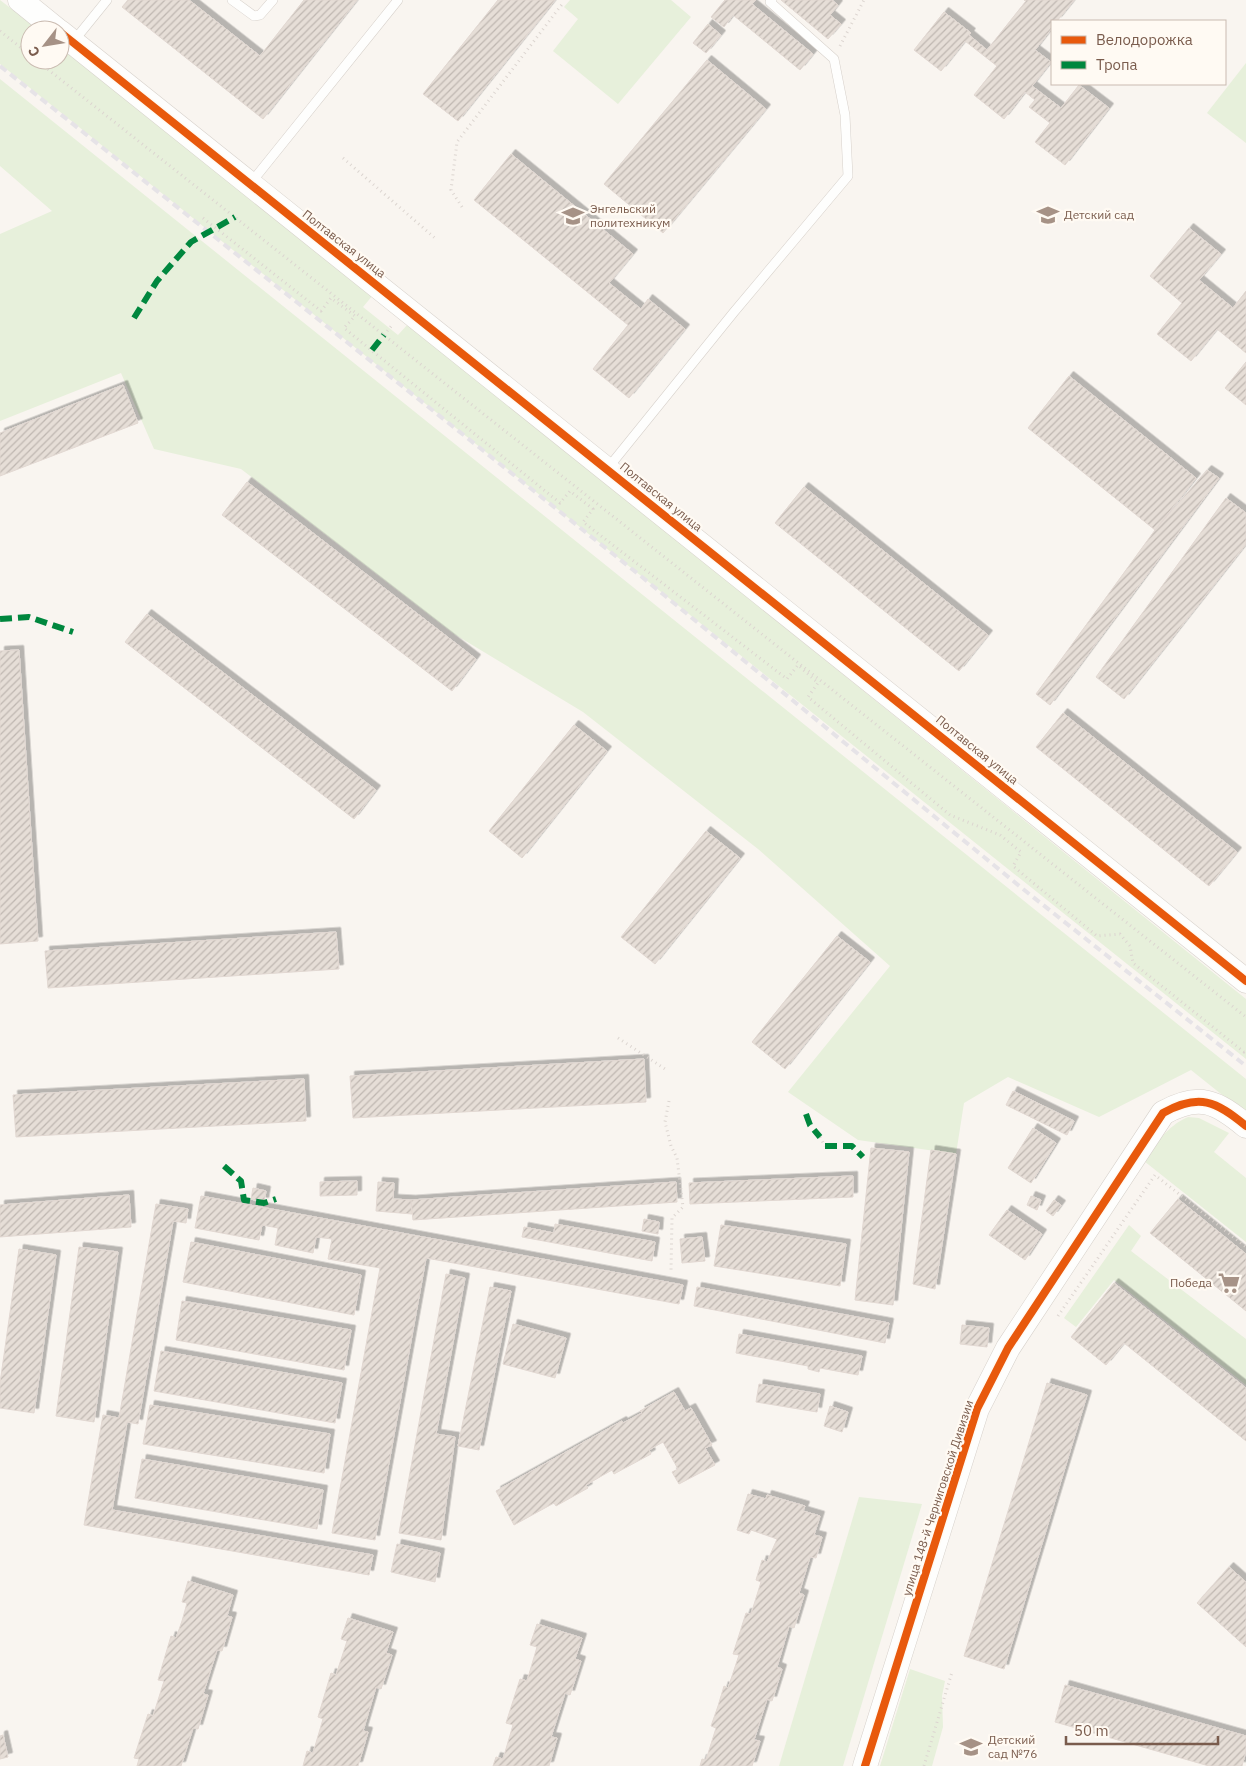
<svg xmlns="http://www.w3.org/2000/svg" width="1246" height="1766" font-family="'IBM Plex Sans',sans-serif">
  <style>
    .grass { fill: #e7f0db }
    .building { fill: url(#building-hatch); stroke: #e2d8d2; filter: url(#shadow) }
    .lines { fill: none; stroke-linecap: round; stroke-linejoin: round }
    .service-casing { stroke: #d7d1cb; stroke-width: 10 }
    .tertiary-casing { stroke: #d7d1cb; stroke-width: 25 }
    .path { stroke: #dcd5d0; stroke-width: 3; stroke-dasharray: 1 4; stroke-linecap: butt }
    .service { stroke: #fefefd; stroke-width: 9 }
    .tertiary { stroke: #fefefd; stroke-width: 24 }
    .rail { stroke: #e6e3e7; stroke-width: 4; stroke-dasharray: 8 5; stroke-linecap: butt }
    .quiet { stroke: #00873e; stroke-width: 6; stroke-dasharray: 12 6; stroke-linecap: butt }
    .cycleway-casing { stroke: #fffaf3; stroke-width: 11 }
    .cycleway { stroke: #e8590c; stroke-width: 8 }
    .labels { text-anchor: middle; stroke-width: 4.5; stroke-linejoin: round; paint-order: stroke }
    .poi-label { font-size: 12px; fill: #7a5c4d; stroke: #fffaf3; text-anchor: start }
    .street-label { font-size: 12px; fill: #7a5c4d; stroke: #fffaf3 }
  </style>
  <defs>
    <pattern id="building-hatch" width="6" height="6" patternUnits="userSpaceOnUse" patternTransform="scale(1.25)"><rect width="6" height="6" fill="#e6ded7"/><path d="M-1 1l2-2M0 6l6-6M5 7l2-2" fill="none" stroke="#bfb7b1"/></pattern>
    <filter id="shadow"><feDropShadow dx="4.5" dy="-4.5" stdDeviation="0" flood-color="#0004"/></filter>
  </defs>
  <rect width="100%" height="100%" fill="#f9f5f0"/>
  <!-- grass -->
  <g class="grass">
    <polygon points="0,0 39,30 30,30 30,60 60,60 60,46 373,295 363,307 398,335 408,324 1246,999 1246,1059 0,64"/>
    <polygon points="570,0 671,0 691,17 618,104 553,51 578,19 564,7"/>
    <polygon points="1246,63 1246,143 1207,113"/>
    <polygon points="0,79 1246,1079 1246,1114 1191,1070 1099,1117 1008,1077 964,1103 956,1154 858,1140 788,1092 890,966 758,849 583,712 454,634 241,469 154,449 121,373 0,421 0,234 52,211 0,166"/>
    <path d="M1188,1117L1199,1118L1229,1133L1214,1152L1246,1178V1242L1144,1161C1157,1143 1167,1126 1188,1117Z"/>
    <polygon points="1129,1225 1141,1236 1131,1251 1246,1339 1246,1385 1114,1280 1076,1327 1064,1318"/>
    <polygon points="859,1497 922,1504 843,1766 779,1766"/>
    <polygon points="910,1669 945,1681 942,1696 943,1727 932,1766 880,1766"/>
  </g>
  <!-- building -->
  <g class="building">
    <polygon points="128,0 189,0 260,56 304,0 357,0 263,119 122,7"/>
    <polygon points="498,0 555,0 458,121 423,94"/>
    <polygon points="725,0 756,0 752,4 813,54 800,70 733,15 724,27 711,17"/>
    <polygon points="781,0 832,0 838,5 830,15 841,24 828,39"/>
    <polygon points="1024,0 1074,0 1057,21 1052,21 1052,28 1035,50 1051,62 1032,86 1061,108 1079,85 1109,108 1065,165 1035,142 1050,123 1029,107 1035,100 1025,92 1004,119 974,95 997,66 965,41 941,71 914,50 944,12 971,33 969,35 987,50 1026,1"/>
    <polygon points="708,24 721,35 706,53 693,43"/>
    <polygon points="707,60 766,109 663,233 604,184"/>
    <polygon points="511,154 633,254 609,283 641,309 648,299 685,329 629,398 593,369 628,325 474,200"/>
    <polygon points="1189,228 1221,254 1199,280 1233,308 1246,291 1246,353 1217,329 1191,361 1157,334 1182,303 1150,276"/>
    <polygon points="1246,362 1246,405 1225,388"/>
    <polygon points="1069,376 1196,478 1155,530 1028,428"/>
    <polygon points="123,385 138,423 0,476 0,433"/>
    <polygon points="1207,470 1219,478 1050,705 1036,694 1155,530"/>
    <polygon points="247,482 476,659 452,691 222,515"/>
    <polygon points="804,487 988,635 959,671 775,523"/>
    <polygon points="1226,498 1246,513 1246,544 1124,699 1096,677"/>
    <polygon points="147,614 376,790 354,819 125,642"/>
    <polygon points="19,650 38,941 0,944 0,651"/>
    <polygon points="1063,713 1237,852 1209,886 1036,747"/>
    <polygon points="574,725 607,751 522,858 489,831"/>
    <polygon points="706,831 740,858 655,964 621,937"/>
    <polygon points="336,932 339,969 48,988 45,951"/>
    <polygon points="837,936 870,962 785,1069 752,1042"/>
    <polygon points="644,1059 646,1102 353,1118 350,1076"/>
    <polygon points="304,1079 306,1121 16,1137 13,1095"/>
    <polygon points="1013,1091 1074,1121 1067,1135 1006,1105"/>
    <polygon points="1033,1128 1056,1143 1031,1183 1008,1168"/>
    <polygon points="871,1148 909,1152 893,1305 855,1300"/>
    <polygon points="931,1150 956,1154 935,1289 913,1284"/>
    <polygon points="853,1176 853,1197 690,1204 689,1183"/>
    <polygon points="357,1181 357,1195 320,1196 320,1182"/>
    <polygon points="378,1182 394,1183 393,1199 411,1200 412,1214 376,1211"/>
    <polygon points="676,1182 677,1202 413,1220 411,1200"/>
    <polygon points="253,1188 266,1191 264,1202 251,1199"/>
    <polygon points="129,1195 131,1227 0,1237 0,1205"/>
    <polygon points="201,1196 683,1285 679,1304 426,1258 375,1540 332,1533 380,1268 328,1259 332,1239 316,1237 313,1253 275,1245 278,1228 262,1225 259,1240 195,1228"/>
    <polygon points="1031,1196 1041,1200 1037,1210 1027,1205"/>
    <polygon points="1178,1199 1246,1254 1246,1311 1150,1233"/>
    <polygon points="1054,1200 1061,1205 1053,1216 1046,1211"/>
    <polygon points="156,1204 188,1209 186,1223 173,1221 138,1424 127,1422 112,1510 373,1555 369,1575 84,1525 103,1415 119,1418"/>
    <polygon points="1007,1210 1042,1234 1025,1260 989,1235"/>
    <polygon points="644,1219 659,1222 658,1234 642,1231"/>
    <polygon points="555,1224 655,1242 652,1261 522,1237 524,1227 554,1233"/>
    <polygon points="721,1225 846,1244 840,1286 714,1266"/>
    <polygon points="702,1237 705,1261 682,1263 680,1239"/>
    <polygon points="191,1242 361,1275 354,1315 183,1282"/>
    <polygon points="79,1247 118,1252 94,1422 56,1416"/>
    <polygon points="19,1249 56,1255 34,1413 0,1408 0,1383"/>
    <polygon points="446,1274 465,1278 436,1434 455,1437 441,1540 399,1533"/>
    <polygon points="1114,1283 1246,1388 1246,1441 1124,1343 1106,1365 1071,1337"/>
    <polygon points="490,1287 511,1291 479,1450 458,1446"/>
    <polygon points="697,1287 889,1323 885,1343 694,1306"/>
    <polygon points="182,1301 351,1330 344,1370 176,1340"/>
    <polygon points="513,1324 566,1338 555,1378 503,1364"/>
    <polygon points="962,1325 989,1328 987,1347 960,1344"/>
    <polygon points="739,1334 862,1356 858,1375 820,1368 819,1372 808,1369 808,1366 736,1353"/>
    <polygon points="161,1351 342,1383 335,1423 154,1391"/>
    <polygon points="1047,1383 1087,1395 1004,1669 964,1656"/>
    <polygon points="759,1384 820,1394 817,1412 756,1402"/>
    <polygon points="674,1392 685,1411 691,1408 712,1445 705,1448 715,1465 679,1484 672,1472 678,1469 663,1442 649,1450 651,1454 614,1474 612,1470 586,1485 588,1488 556,1506 554,1503 514,1525 496,1491 622,1421 623,1423 642,1413 640,1411"/>
    <polygon points="150,1405 330,1434 324,1473 143,1444"/>
    <polygon points="830,1406 848,1412 842,1432 824,1426"/>
    <polygon points="142,1459 323,1490 317,1529 135,1498"/>
    <polygon points="748,1494 766,1499 767,1495 805,1506 803,1511 820,1516 814,1535 822,1537 816,1558 810,1557 799,1593 804,1595 794,1628 789,1626 777,1667 782,1669 772,1701 767,1699 754,1740 760,1741 752,1766 700,1766 702,1759 706,1760 716,1728 711,1726 718,1706 724,1686 728,1688 739,1655 733,1654 746,1613 751,1614 761,1582 756,1580 762,1560 767,1562 777,1539 751,1530 749,1534 737,1530"/>
    <polygon points="397,1544 440,1553 435,1582 391,1572"/>
    <polygon points="1229,1567 1246,1582 1246,1647 1197,1603"/>
    <polygon points="188,1581 233,1595 227,1616 232,1617 222,1651 217,1650 203,1694 208,1695 198,1729 193,1728 181,1766 137,1766 139,1759 134,1758 148,1714 153,1716 159,1697 164,1681 158,1680 171,1636 176,1638 182,1621 187,1603 182,1602"/>
    <polygon points="348,1618 393,1632 386,1653 392,1655 381,1689 376,1687 363,1731 368,1732 358,1766 303,1766 307,1751 313,1753 323,1719 318,1717 331,1673 336,1675 347,1641 341,1639"/>
    <polygon points="537,1624 582,1638 575,1659 581,1661 570,1695 565,1693 551,1737 557,1738 549,1766 493,1766 496,1757 503,1759 513,1725 506,1723 520,1679 527,1681 537,1647 530,1645"/>
    <polygon points="1065,1685 1246,1736 1246,1751 1242,1766 1209,1766 1055,1722"/>
    <polygon points="3,1735 8,1757 0,1759 0,1736"/>
  </g>
  <g class="lines">
    <!-- service casing -->
    <g class="service-casing">
      <g id="service">
        <polyline points="232,0 254,16 260,15 273,0"/>
        <polyline points="73,42 107,0"/>
        <polyline points="250,184 398,0"/>
        <polyline points="608,468 734,312 848,176 845,115 834,59 770,2 772,0"/>
      </g>
    </g>
    <!-- tertiary casing -->
    <g class="tertiary-casing">
      <g id="tertiary">
        <polyline points="20,0 57,30"/>
        <polyline points="60,32 1246,981"/>
        <path d="M865,1766L977,1409L1008,1348L1163,1113C1199,1093 1216,1101 1246,1126"/>
      </g>
    </g>
    <!-- path -->
    <g class="path">
      <polyline points="0,31 30,55"/>
      <polyline points="840,46 864,0"/>
      <polyline points="36,60 1246,1017"/>
      <polyline points="343,158 436,239"/>
      <polyline points="462,207 451,190 457,142 563,3"/>
      <polyline points="203,218 321,311 331,298 355,316 344,328 560,503 570,491 593,509 583,522 787,679 798,665 818,683 808,697 950,815 1000,835 1021,852 1013,866 1097,936 1120,934 1130,946 1133,963 1244,1052 1246,1050"/>
      <polyline points="384,335 393,324"/>
      <polyline points="618,1038 665,1069"/>
      <polyline points="669,1101 665,1122 671,1146 677,1158 683,1207 672,1218 671,1270"/>
      <polyline points="820,1137 825,1146"/>
      <polyline points="1058,1316 1155,1175 1246,1247"/>
      <polyline points="924,1766 952,1672"/>
    </g>
    <!-- service -->
    <use href="#service" class="service"/>
    <!-- tertiary -->
    <use href="#tertiary" class="tertiary"/>
    <!-- rail -->
    <polyline class="rail" points="0,66 642,577 1023,889 1246,1066"/>
    <!-- quiet -->
    <g class="quiet">
      <polyline points="134,318 157,281 191,242 235,217"/>
      <polyline points="372,350 384,335"/>
      <polyline points="0,619 29,617 73,632"/>
      <polyline points="806,1114 810,1125 820,1137"/>
      <polyline points="825,1146 852,1146 863,1157"/>
      <polyline points="224,1166 241,1181 244,1200 264,1203 276,1199"/>
    </g>
    <!-- cycleway casing -->
    <g class="cycleway-casing">
      <g id="cycleway">
        <polyline points="60,32 1246,981"/>
        <path d="M865,1766L977,1409L1008,1348L1163,1113C1199,1093 1216,1101 1246,1126"/>
      </g>
    </g>
    <!-- cycleway -->
    <use href="#cycleway" class="cycleway"/>
  </g>
  <!-- icons -->
  <defs>
    <g id="school-bare" transform="scale(1.725)"><path d="M0-5L7-2L0 1L-7-2ZM-4 1L0 2.5L4 1V4Q0 6-4 4Z" fill="#a69286" stroke="#fffaf3" stroke-width="2.5" paint-order="stroke"/></g>
    <g id="university-bare" transform="scale(1.725)"><path d="M0-5L7-2L0 1L-7-2ZM-4 1L0 2.5L4 1V4Q0 6-4 4Z" fill="#a69286" stroke="#fffaf3" stroke-width="2.5" paint-order="stroke"/></g>
    <g id="supermarket-bare" transform="scale(1.725)"><path d="M-6-5.5h2.5l.6 2H6L4.5 2H-2.5L-4.4-4H-6ZM-1.5 3.2a1.3 1.3 0 1 0 .1 0ZM3 3.2a1.3 1.3 0 1 0 .1 0Z" fill="#a69286" stroke="#fffaf3" stroke-width="2.5" paint-order="stroke"/></g>
  </defs>
  <g fill-rule="evenodd">
    <use href="#school-bare" x="1048" y="215"/>
    <use href="#university-bare" x="573" y="216"/>
    <use href="#supermarket-bare" x="1229" y="1283"/>
    <use href="#school-bare" x="971" y="1747"/>
  </g>
  <g class="labels">
    <!-- poi labels -->
    <g class="poi-label">
      <text x="590" y="213">Энгельский<tspan x="590" dy="14">политехникум</tspan></text>
      <text x="1064" y="219">Детский сад</text>
      <text x="1212" y="1287" text-anchor="end">Победа</text>
      <text x="988" y="1744">Детский<tspan x="988" dy="14">сад №76</tspan></text>
    </g>
    <!-- street labels -->
    <g class="street-label">
      <text transform="translate(344 244) rotate(38)" y="4">Полтавская улица</text>
      <text transform="translate(661 497) rotate(39)" y="4">Полтавская улица</text>
      <text transform="translate(977 750) rotate(39)" y="4">Полтавская улица</text>
      <text transform="translate(938 1498) rotate(-72)" y="4">улица 148-й Черниговской Дивизии</text>
    </g>
  </g>
  <!-- legend -->
  <rect x="1051" y="20" width="175" height="65" fill="#fffaf3" stroke="#cabbb1"/>
  <rect x="1061" y="36" width="25" height="8" fill="#e8590c" stroke="#cabbb1"/>
  <text x="1096" y="45" font-size="15" fill="#7a5c4d">Велодорожка</text>
  <rect x="1061" y="61" width="25" height="8" fill="#00873e" stroke="#cabbb1"/>
  <text x="1096" y="70" font-size="15" fill="#7a5c4d">Тропа</text>
  <!-- north arrow -->
  <g transform="translate(45 45) rotate(239)"><circle r="24" fill="#fffaf3" stroke="#cabbb1"/>
  <path d="M0-4L9 19L0 12L-9 19Z" fill="#a69286"/>
  <text y="-8" font-size="14" font-weight="bold" text-anchor="middle" fill="#7a5c4d">С</text>
  </g>
  <!-- scale -->
  <path d="M1066 1736v8h152v-8" fill="none" stroke="#7a5c4d" stroke-width="2.5"/>
  <text x="1074" y="1736" font-size="15" fill="#7a5c4d" stroke="#fffaf3" stroke-width="4" paint-order="stroke">50 m</text>
</svg>
